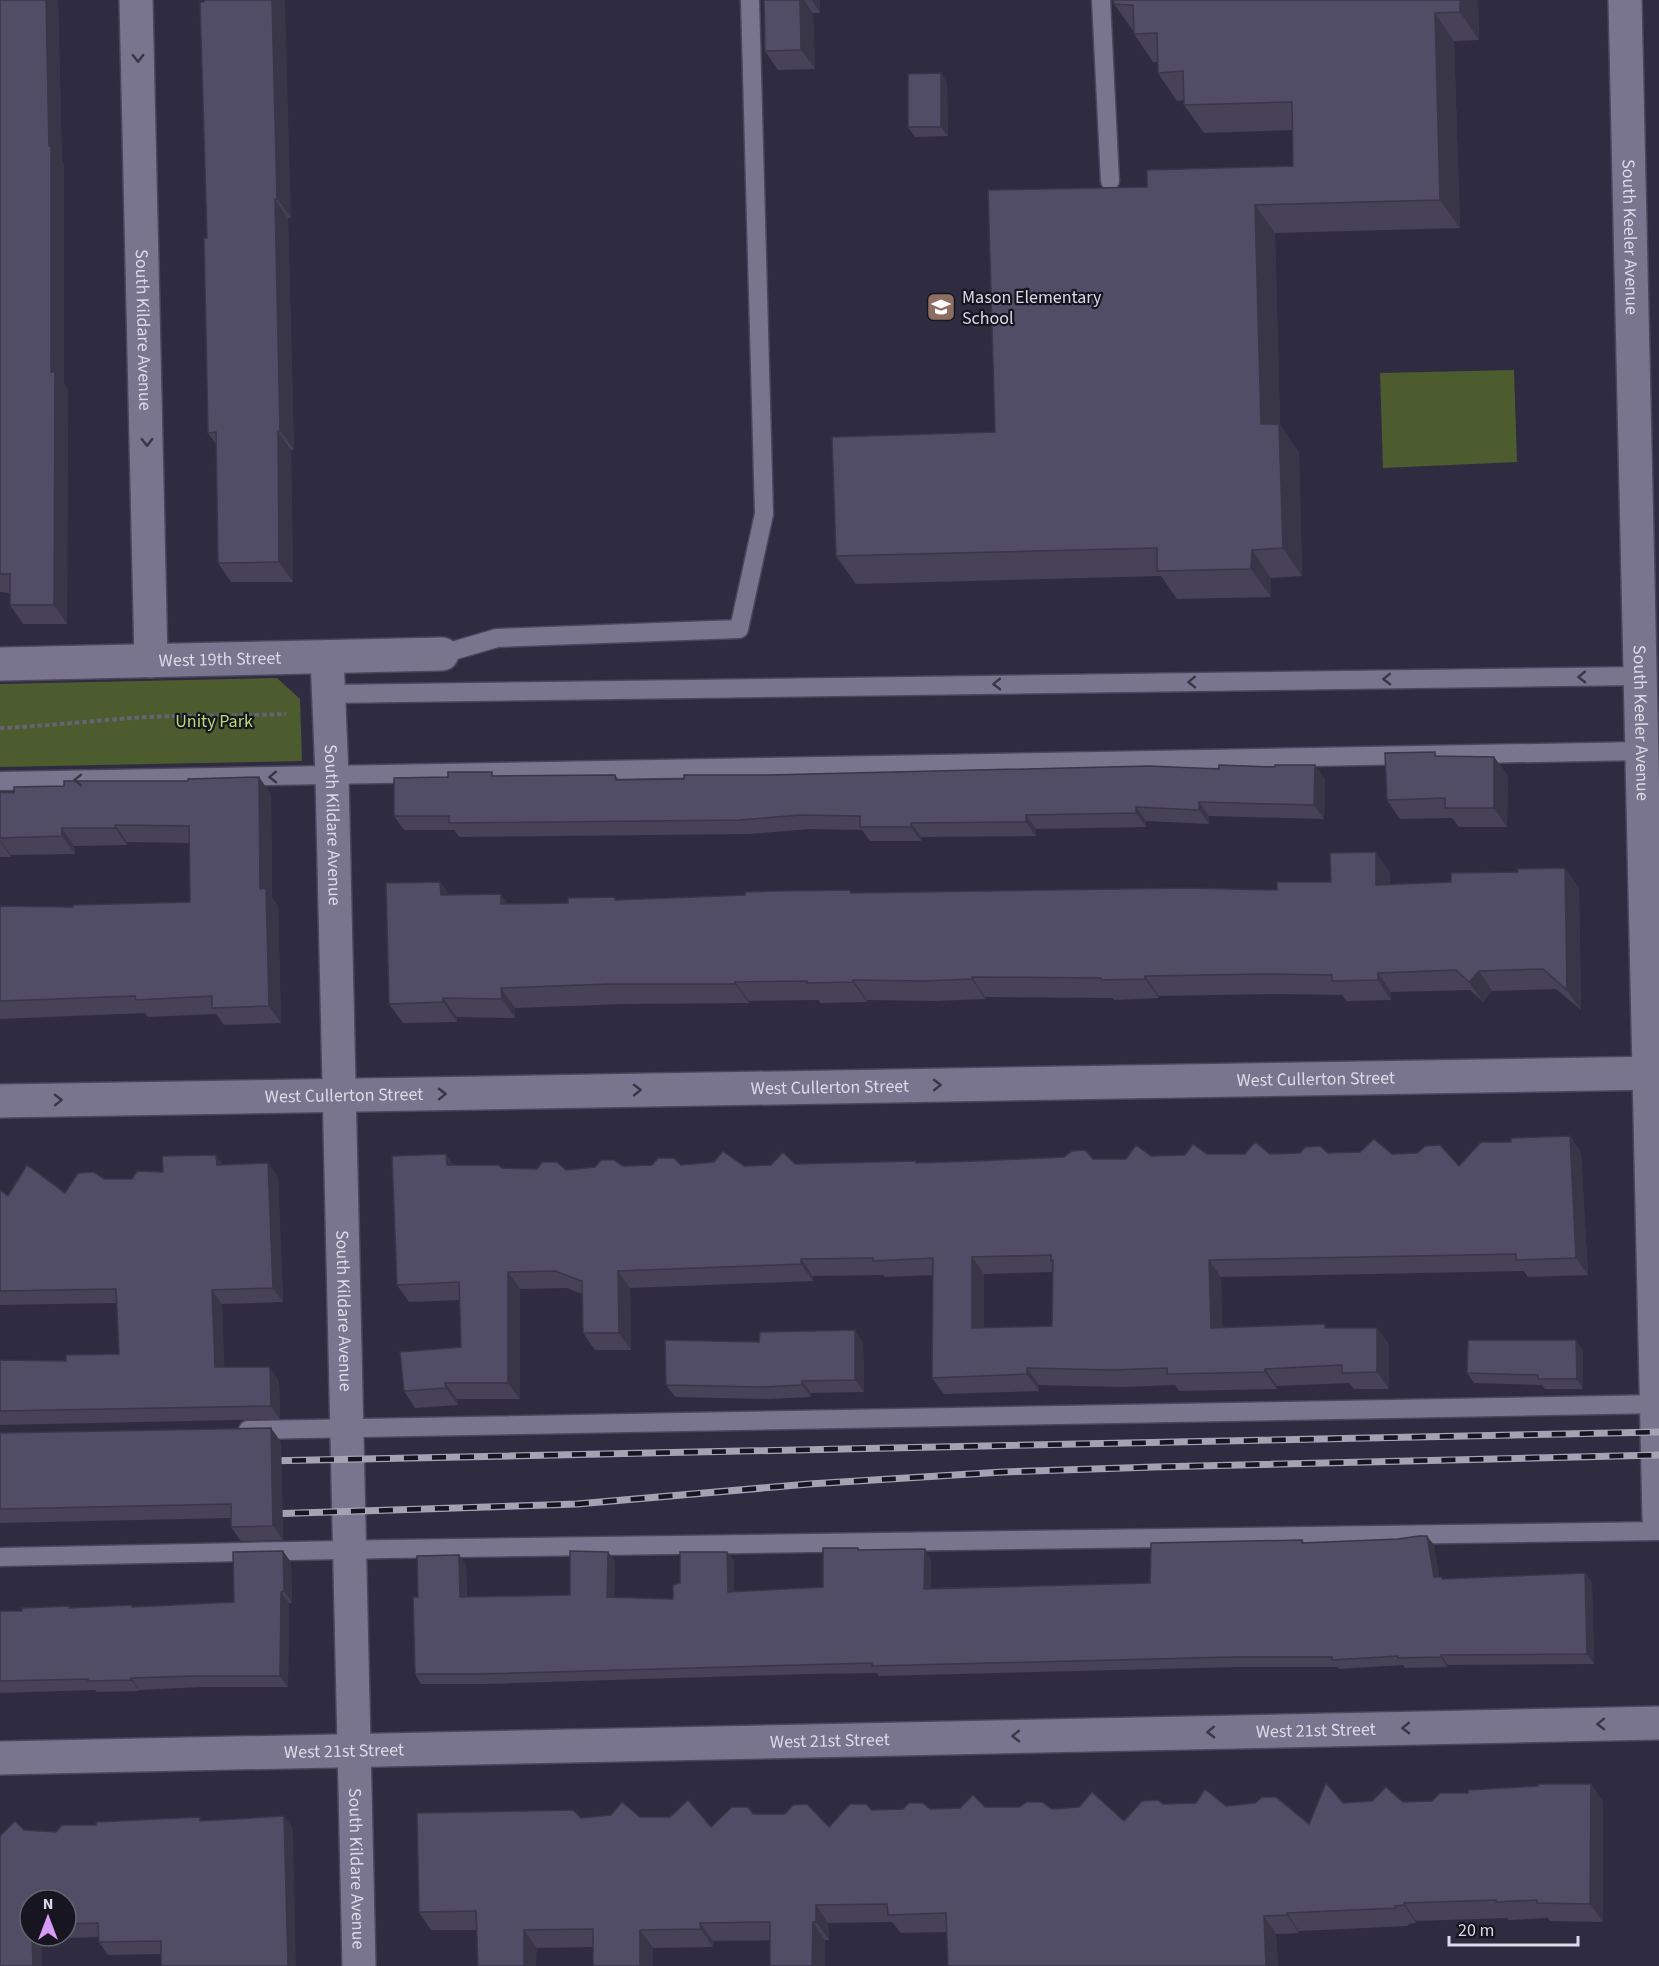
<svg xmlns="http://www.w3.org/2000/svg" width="1659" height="1966" font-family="'Source Sans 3',sans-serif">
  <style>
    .green { fill: #4c5c2f }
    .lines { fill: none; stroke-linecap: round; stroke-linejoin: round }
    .service-casing { stroke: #4a475a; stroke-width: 21 }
    .minor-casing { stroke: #4a475a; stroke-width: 36 }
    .tertiary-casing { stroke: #4a475a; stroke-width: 36 }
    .path { stroke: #666376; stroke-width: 4; stroke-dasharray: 4.5 3; stroke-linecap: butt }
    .service { stroke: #79758f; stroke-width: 18 }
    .minor { stroke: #79758f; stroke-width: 33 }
    .tertiary { stroke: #79758f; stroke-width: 33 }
    .rail-casing { stroke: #a5a2b3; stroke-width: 7 }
    .rail { stroke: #17151f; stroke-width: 4.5; stroke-dasharray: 14; stroke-linecap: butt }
    .wall { fill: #474258; fill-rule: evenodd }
    .shaded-wall { fill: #393647 }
    .building { fill: #524d66; stroke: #393647; stroke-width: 1.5; fill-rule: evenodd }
    .oneway { stroke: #393746 }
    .labels { text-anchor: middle; stroke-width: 4.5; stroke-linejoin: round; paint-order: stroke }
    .street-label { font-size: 18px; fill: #dcdae8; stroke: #17151f }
    .poi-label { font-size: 18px; fill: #dcdae8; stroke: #17151f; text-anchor: start }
    .park-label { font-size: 18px; fill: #b7dc75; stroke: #17151f }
  </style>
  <rect width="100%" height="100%" fill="#2f2b41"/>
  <!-- green -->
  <g class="green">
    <polygon points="1514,370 1517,462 1383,468 1380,373"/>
    <polygon points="277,678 300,699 302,761 0,767 0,684"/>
  </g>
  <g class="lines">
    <!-- service casing -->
    <g class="service-casing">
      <g id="service">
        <polyline points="1101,0 1110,181"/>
        <polyline points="442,654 497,638 739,629 764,514 750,0"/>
        <polyline points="329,694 1640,676"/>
        <polyline points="0,781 1642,751"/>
        <polyline points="248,1430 1659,1404"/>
        <polyline points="0,1557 387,1549 1659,1531"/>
      </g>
    </g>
    <!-- minor casing -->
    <g class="minor-casing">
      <g id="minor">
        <path id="s1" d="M136,0L151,661"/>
        <path id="s2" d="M327,657L332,776L359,1966"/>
        <path id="s3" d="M0,664L442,654"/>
        <path id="s4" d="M0,1101L1659,1073"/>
        <path id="s5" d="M0,1758L1659,1723"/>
      </g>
    </g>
    <!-- tertiary casing -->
    <g class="tertiary-casing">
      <g id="tertiary">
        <path id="s6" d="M1625,0L1659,1518"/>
      </g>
    </g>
    <!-- path -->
    <path class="path" d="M0,728C49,726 98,720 147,717C193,715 240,716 286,714"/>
    <!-- service -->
    <use href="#service" class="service"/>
    <!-- minor -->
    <use href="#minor" class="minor"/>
    <!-- tertiary -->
    <use href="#tertiary" class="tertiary"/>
    <!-- rail casing -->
    <g class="rail-casing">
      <g id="rail">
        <polyline points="264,1461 1659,1432"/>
        <polyline points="267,1514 577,1504 809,1484 1003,1472 1154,1467 1659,1455"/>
      </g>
    </g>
    <!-- rail -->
    <use href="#rail" class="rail"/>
  </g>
  <!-- wall -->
  <g class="wall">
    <polygon points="0,0 58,0 62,162 64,165 64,384 68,390 67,624 23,624 10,605 10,593 0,592"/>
    <polygon points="764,0 820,0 820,13 813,13 815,69 778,70 765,51"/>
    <polygon points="1478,0 1479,40 1454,41 1460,228 1275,233 1280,425 1299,452 1302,576 1271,578 1271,597 1177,599 1161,576 856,584 836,556 995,432 1147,187 1293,166 1292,130 1204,133 1184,105 1184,100 1177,101 1158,73 1158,62 1153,62 1134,34 1134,32 1114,4"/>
    <polygon points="200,2 291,218 288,218 294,450 291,450 293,582 231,582 218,563 216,444 208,433 207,238"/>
    <polygon points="941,73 947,83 948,136 915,137 908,127"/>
    <polygon points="1437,756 1494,757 1508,776 1507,827 1459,827 1452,818 1400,819 1387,800"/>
    <polygon points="615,775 619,780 1325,779 1324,819 1209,816 1209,824 1146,821 1146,827 1036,829 1036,836 921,837 921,841 870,841 862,830 810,829 749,834 459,837 454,830 404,830 394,816 495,776"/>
    <polygon points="0,792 271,794 272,898 278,906 281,1023 224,1025 216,1014 148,1017 145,1013 0,1019 0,906 73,907 190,902 189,843 127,842 127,845 74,846 75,854 11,855 11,857 0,857"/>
    <polygon points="1565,868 1579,888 1581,1010 1556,989 1492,991 1483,1002 1470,990 1391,992 1391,1000 1346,1001 1342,995 1278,994 1159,996 1159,998 1114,1000 1113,998 985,997 985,999 936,1001 867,1000 867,1002 820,1003 819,1000 749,1001 749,1003 623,1004 515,1008 515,1018 457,1017 457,1022 403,1023 389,1004 440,882 449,895 508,904 568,903 617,900 853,893 1277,890 1390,872 1390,884 1451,882 1518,872"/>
    <path d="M1570,1136L1581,1153L1588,1275L1528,1277L1524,1271L1221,1277L1222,1327L1325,1324L1327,1328H1377L1389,1345V1389H1354L1349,1383L1277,1386V1389L1179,1391L1175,1385L1122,1387L1039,1385V1391L944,1394L932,1378L933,1275L885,1277L883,1275L813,1276V1281L630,1288L631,1350H595L583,1333L582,1294L567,1288L520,1289V1399H457L458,1405L415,1408L404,1391L461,1347L460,1300L409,1302L397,1285L454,1165L502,1168L566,1170L623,1166L681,1165L744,1166L1126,1159L1151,1156L1207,1154L1328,1153L1392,1154L1459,1166L1511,1142ZM1053,1272L1052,1326L984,1328V1274Z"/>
    <polygon points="223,1165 278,1177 283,1302 222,1304 224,1367 279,1381 280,1419 0,1425 0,1360 66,1361 119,1354 117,1303 0,1305 0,1190 8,1196 65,1193 104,1179 132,1179 163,1172"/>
    <polygon points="759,1342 863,1342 864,1392 811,1393 811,1397 769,1399 675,1397 666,1385"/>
    <polygon points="1583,1350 1583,1389 1545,1389 1542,1385 1474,1383 1467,1373"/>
    <polygon points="0,1433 281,1442 283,1540 241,1541 231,1527 231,1518 0,1523"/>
    <polygon points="1302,1540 1305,1543 1434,1545 1439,1577 1444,1579 1585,1573 1592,1583 1594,1664 1448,1665 1447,1667 1405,1668 1403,1665 1339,1669 1338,1667 1239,1667 879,1676 877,1673 806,1674 486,1684 421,1684 415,1674 418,1597 459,1555 466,1565 467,1597 570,1595 608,1552 615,1561 614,1598 673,1599 680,1583 727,1552 734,1561 734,1592 823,1587 860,1550 931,1559 931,1588 1150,1583"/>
    <polygon points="291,1562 292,1603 289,1603 288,1687 201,1687 139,1690 139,1691 96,1692 95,1690 0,1693 0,1611 22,1611 69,1606 71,1608 133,1607 234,1602"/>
    <polygon points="1591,1784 1603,1802 1603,1922 1550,1921 1548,1918 1509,1920 1507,1918 1416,1921 1416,1923 1408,1924 1408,1926 1299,1931 1299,1933 1276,1934 1278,1966 948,1966 947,1932 901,1933 892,1922 828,1923 829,1940 713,1941 713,1947 653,1948 653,1966 593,1947 537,1948 477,1930 431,1930 419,1912 581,1818 640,1817 711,1827 753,1814 829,1827 872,1810 985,1807 1052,1809 1124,1821 1163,1804 1226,1806 1309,1824 1343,1803 1432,1801 1468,1793"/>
    <path d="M203,1821L293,1829L161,1954L108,1955L99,1942V1937L41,1939L42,1966H0L24,1830L56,1832L96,1825ZM30,1900H66V1936H30Z"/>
  </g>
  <!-- shaded-wall -->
  <g class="shaded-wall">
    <polygon points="46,0 58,0 62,162 64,165 64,384 68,390 67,624 54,605 49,146"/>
    <polygon points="272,0 285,0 291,218 277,199"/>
    <polygon points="800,0 804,0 813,13 815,69 801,50"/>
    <polygon points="812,0 820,0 820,13"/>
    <polygon points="1460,0 1478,0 1479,40 1460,12"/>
    <polygon points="1435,13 1454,41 1460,228 1440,200"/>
    <polygon points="941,73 947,83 948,136 941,127"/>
    <polygon points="275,199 288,218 294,450 280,431"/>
    <polygon points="1255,205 1275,233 1280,425 1299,452 1302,576 1283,548 1261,424"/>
    <polygon points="278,431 291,450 293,582 279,562"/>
    <polygon points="1252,550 1271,578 1271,597 1251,569"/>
    <polygon points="1494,757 1508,776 1507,827 1494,808"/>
    <polygon points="1315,765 1325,779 1324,819 1314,805"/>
    <polygon points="259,777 271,794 272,898 278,906 281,1023 269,1006 260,889"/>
    <polygon points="1199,802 1209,816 1209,824 1199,810"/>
    <polygon points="1136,807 1146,821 1146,827 1136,813"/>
    <polygon points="1026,815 1036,829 1036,836 1026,822"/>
    <polygon points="911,823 921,837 921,841 911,827"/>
    <polygon points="115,825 127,842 127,845 115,828"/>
    <polygon points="62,828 74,846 75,854 62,836"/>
    <polygon points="0,840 11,855 11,857 0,841"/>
    <polygon points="1376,852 1390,872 1390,905 1376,885"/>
    <polygon points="1565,868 1579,888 1581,1010 1567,990"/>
    <polygon points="440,882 454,901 441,895"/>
    <polygon points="501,894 515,913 501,904"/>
    <polygon points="1479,971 1492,991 1483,1002 1469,982"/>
    <polygon points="1378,973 1391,992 1391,1000 1378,980"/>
    <polygon points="1145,976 1159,996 1159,998 1145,979"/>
    <polygon points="972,977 985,997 985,999 972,979"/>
    <polygon points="853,980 867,1000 867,1002 853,982"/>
    <polygon points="735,982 749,1001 749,1003 735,984"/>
    <polygon points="501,988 515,1008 515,1018 502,999"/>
    <polygon points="443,998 457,1017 457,1022 443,1002"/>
    <polygon points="1570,1136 1581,1153 1588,1275 1576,1258"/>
    <polygon points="446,1154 458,1171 447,1165"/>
    <polygon points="216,1155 226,1169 217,1165"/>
    <polygon points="268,1163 278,1177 283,1302 273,1288"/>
    <polygon points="972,1257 984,1274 984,1345 972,1328"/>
    <polygon points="801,1259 813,1276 813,1281 801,1264"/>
    <polygon points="1209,1260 1221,1277 1223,1344 1211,1328"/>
    <polygon points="618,1271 630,1288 631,1350 619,1333"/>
    <polygon points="508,1272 520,1289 520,1399 508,1383"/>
    <polygon points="212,1290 222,1304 225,1381 215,1367"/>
    <polygon points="1377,1328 1389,1345 1389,1389 1377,1372"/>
    <polygon points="855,1330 863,1342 864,1392 855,1380"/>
    <polygon points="1576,1340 1583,1350 1583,1389 1577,1379"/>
    <polygon points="270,1367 279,1381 280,1419 271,1406"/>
    <polygon points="1027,1368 1039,1385 1039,1391 1027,1374"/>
    <polygon points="1265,1369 1277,1386 1277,1389 1265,1372"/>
    <polygon points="802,1381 811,1393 811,1397 802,1385"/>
    <polygon points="445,1383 457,1399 458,1405 446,1388"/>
    <polygon points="271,1428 281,1442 283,1540 273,1526"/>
    <polygon points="1427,1536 1434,1545 1441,1587 1434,1577"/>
    <polygon points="925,1549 931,1559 931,1598 924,1589"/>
    <polygon points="283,1551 291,1562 292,1603 284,1591"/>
    <polygon points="608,1552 615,1561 614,1607 607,1597"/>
    <polygon points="727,1552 734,1561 734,1602 728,1592"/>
    <polygon points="459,1555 466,1565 467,1607 460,1597"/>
    <polygon points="1585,1573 1592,1583 1594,1664 1587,1654"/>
    <polygon points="281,1592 289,1603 288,1687 280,1676"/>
    <polygon points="1441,1655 1448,1665 1447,1667 1441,1657"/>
    <polygon points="131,1678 139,1690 139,1691 131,1680"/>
    <polygon points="1591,1784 1603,1802 1603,1922 1590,1904"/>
    <polygon points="284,1816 293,1829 296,1966 288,1966"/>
    <polygon points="1404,1903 1416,1921 1416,1923 1404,1905"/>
    <polygon points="816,1905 828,1923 829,1940 816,1922"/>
    <polygon points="1287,1913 1299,1931 1299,1933 1287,1915"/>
    <polygon points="1264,1916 1276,1934 1278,1966 1266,1966"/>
    <polygon points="813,1922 825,1940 825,1966 812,1966"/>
    <polygon points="700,1923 713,1941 713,1947 701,1929"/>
    <polygon points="524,1930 537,1948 536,1966 524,1966"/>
    <polygon points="640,1930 653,1948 653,1966 640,1966"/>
    <polygon points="32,1936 39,1936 41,1939 42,1966 33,1966"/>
  </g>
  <!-- building -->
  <g class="building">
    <polygon points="0,0 46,0 49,146 51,146 51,372 55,372 54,605 10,605 10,574 0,574"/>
    <polygon points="204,0 272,0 277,199 275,199 280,431 278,431 279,562 218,563 216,432 208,433 204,238 207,238 200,2 204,2"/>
    <polygon points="764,0 800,0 801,50 765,51"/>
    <polygon points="1113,0 1460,0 1460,12 1435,13 1440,200 1255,205 1261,424 1279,424 1283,548 1252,550 1251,569 1157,571 1157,548 836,556 832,437 995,432 988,190 1147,187 1147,170 1293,166 1292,102 1184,105 1183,71 1158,73 1157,33 1134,34 1133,5 1114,4"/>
    <polygon points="941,73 941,127 908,127 908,74"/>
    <polygon points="1435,752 1435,756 1494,757 1494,808 1445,808 1445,798 1387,800 1385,753"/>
    <polygon points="1219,765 1275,767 1275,765 1315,765 1314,805 1199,802 1199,810 1136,807 1136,813 1026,815 1026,822 911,823 911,827 860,827 860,816 800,815 740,820 449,823 449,816 394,816 394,778 448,777 448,772 492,772 492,776 615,775 616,780 684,779 684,775 768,775 1149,766 1219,769"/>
    <polygon points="259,777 260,889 266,888 269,1006 212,1008 212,996 136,1000 135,996 0,1001 0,906 73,907 73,905 190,902 189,826 115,825 115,828 62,828 62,836 0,838 0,792 14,793 14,787 64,786 64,781 188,781 188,779"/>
    <polygon points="1376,852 1376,885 1451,882 1451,873 1518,872 1517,869 1565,868 1567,990 1543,969 1479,971 1469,982 1456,970 1378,973 1378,980 1332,981 1332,975 1265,974 1145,976 1145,979 1101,980 1101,978 972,977 972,979 923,981 853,980 853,982 807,983 807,981 735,982 735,984 609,984 501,988 502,999 443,998 443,1002 389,1004 386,883 440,882 441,895 501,894 501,904 568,903 568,898 615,897 615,900 745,895 745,892 777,891 850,890 851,893 1188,888 1277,890 1277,882 1331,882 1330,853"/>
    <path d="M1570,1136L1576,1258L1516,1260V1254L1209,1260L1211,1328L1325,1324V1328H1377V1372L1342,1373V1365L1265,1369V1372L1167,1374V1368L1111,1370L1027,1368V1374L932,1378L933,1258L873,1261V1258L801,1259V1264L618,1271L619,1333H583L582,1281L555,1271L508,1272V1383H445L446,1388L404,1391L400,1352L461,1347L459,1282L397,1285L392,1156L446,1154L447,1165H498L502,1168L537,1169L542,1162H557L566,1170L595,1167L601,1160H614L623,1166L652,1165L658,1158H674L681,1165L714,1162L723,1151L744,1166L771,1165L783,1152L795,1164L916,1161V1163L975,1161L1064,1157L1072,1151L1085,1150L1093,1159H1126L1136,1145L1151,1156L1185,1155L1193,1144L1207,1154H1245L1255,1142L1270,1154L1300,1153L1305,1147L1320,1146L1328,1153L1360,1152L1374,1139L1392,1154L1417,1153L1425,1146L1440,1145L1459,1166L1481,1142H1511V1138ZM1051,1255V1261L1053,1260L1052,1326L972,1328V1257Z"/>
    <polygon points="216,1155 217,1165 268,1163 273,1288 212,1290 215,1367 270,1367 271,1406 0,1411 0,1360 66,1361 66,1355 119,1354 116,1289 0,1291 0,1190 8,1196 27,1165 65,1193 78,1173 94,1172 104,1179 132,1179 137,1171 163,1172 162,1156"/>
    <polygon points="855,1330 855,1380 802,1381 802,1385 760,1387 666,1385 665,1340 759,1342 760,1332"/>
    <polygon points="1468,1340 1576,1340 1577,1379 1538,1379 1538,1375 1467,1373"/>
    <polygon points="271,1428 273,1526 231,1527 231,1504 0,1509 0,1433"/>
    <polygon points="1419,1536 1427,1536 1434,1577 1442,1577 1442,1579 1585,1573 1587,1654 1441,1655 1441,1657 1398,1658 1398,1656 1332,1660 1332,1657 1232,1657 872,1666 872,1663 799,1665 479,1674 415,1674 413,1597 418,1597 417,1556 459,1555 460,1597 570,1595 570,1551 608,1552 607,1597 673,1599 673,1585 680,1583 680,1552 727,1552 728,1592 823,1587 823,1548 858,1548 858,1550 925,1549 924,1589 1150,1583 1151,1543 1302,1540 1302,1543 1398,1539"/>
    <polygon points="283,1551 284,1591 281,1592 280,1676 193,1676 131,1678 131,1680 88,1681 88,1679 0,1681 0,1611 22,1611 22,1608 69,1606 69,1608 132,1605 132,1607 234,1602 233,1552"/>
    <polygon points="1326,1783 1343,1803 1372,1801 1386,1787 1403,1802 1432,1801 1440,1793 1468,1793 1468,1790 1538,1786 1538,1784 1591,1784 1590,1904 1537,1903 1537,1900 1496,1902 1496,1900 1404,1903 1404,1905 1395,1906 1396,1908 1287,1913 1287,1915 1264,1916 1266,1966 948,1966 946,1913 888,1915 887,1904 816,1905 816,1922 813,1922 812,1966 770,1966 770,1922 700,1923 701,1929 640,1930 640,1966 593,1966 593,1929 524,1930 524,1966 478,1966 476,1911 419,1912 417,1813 573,1810 581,1818 611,1815 622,1802 640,1817 670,1817 688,1800 711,1827 732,1807 748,1807 753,1814 785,1814 793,1805 807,1804 829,1827 850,1804 866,1804 872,1810 903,1809 909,1803 923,1803 930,1809 960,1808 973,1795 985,1807 1019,1807 1027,1802 1042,1802 1052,1809 1079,1807 1092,1792 1124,1821 1142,1801 1158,1800 1163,1804 1196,1803 1205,1789 1226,1806 1255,1803 1262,1797 1276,1797 1309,1824"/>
    <polygon points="284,1816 288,1966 161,1966 161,1941 99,1942 98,1923 66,1924 66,1900 30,1900 30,1936 32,1936 33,1966 0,1966 0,1836 15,1821 24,1830 56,1832 62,1825 96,1825 96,1822 200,1817 200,1821"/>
  </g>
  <!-- one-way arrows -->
  <defs><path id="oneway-chevron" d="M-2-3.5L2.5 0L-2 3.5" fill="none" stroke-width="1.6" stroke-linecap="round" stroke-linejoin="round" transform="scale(1.5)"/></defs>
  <g class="oneway">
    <use href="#oneway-chevron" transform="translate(138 58) rotate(89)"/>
    <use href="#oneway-chevron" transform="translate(147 442) rotate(89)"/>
    <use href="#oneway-chevron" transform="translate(1582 677) rotate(179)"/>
    <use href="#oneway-chevron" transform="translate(1387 679) rotate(179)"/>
    <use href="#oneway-chevron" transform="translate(1192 682) rotate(179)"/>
    <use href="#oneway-chevron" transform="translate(997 684) rotate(179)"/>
    <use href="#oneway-chevron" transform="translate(273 777) rotate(179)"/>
    <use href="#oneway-chevron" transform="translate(78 780) rotate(179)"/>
    <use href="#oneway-chevron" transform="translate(937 1085) rotate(-1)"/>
    <use href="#oneway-chevron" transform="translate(637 1090) rotate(-1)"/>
    <use href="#oneway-chevron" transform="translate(442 1094) rotate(-1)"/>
    <use href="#oneway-chevron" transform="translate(58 1100) rotate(-1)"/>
    <use href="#oneway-chevron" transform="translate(1601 1724) rotate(179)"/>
    <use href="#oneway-chevron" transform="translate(1406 1728) rotate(179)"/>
    <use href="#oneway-chevron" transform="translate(1211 1732) rotate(179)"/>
    <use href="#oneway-chevron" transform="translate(1016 1736) rotate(179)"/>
  </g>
  <!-- icons -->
  <defs>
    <g id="school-square" transform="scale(1.5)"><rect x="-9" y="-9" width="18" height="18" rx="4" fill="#8d6e63" stroke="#17151f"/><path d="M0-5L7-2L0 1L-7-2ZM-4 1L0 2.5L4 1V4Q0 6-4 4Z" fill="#fff"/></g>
  </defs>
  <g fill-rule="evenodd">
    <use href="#school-square" x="941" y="307"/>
  </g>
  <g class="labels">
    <!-- street labels -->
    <g class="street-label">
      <text dy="6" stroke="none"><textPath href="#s6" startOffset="237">South Keeler Avenue</textPath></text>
      <text dy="6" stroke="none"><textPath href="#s1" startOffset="330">South Kildare Avenue</textPath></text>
      <text dy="6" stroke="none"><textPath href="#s3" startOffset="220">West 19th Street</textPath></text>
      <text dy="6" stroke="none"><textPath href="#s6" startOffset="723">South Keeler Avenue</textPath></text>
      <text dy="6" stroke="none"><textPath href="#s2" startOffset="168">South Kildare Avenue</textPath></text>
      <text dy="6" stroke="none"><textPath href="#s4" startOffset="1316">West Cullerton Street</textPath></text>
      <text dy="6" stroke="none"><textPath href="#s4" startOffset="830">West Cullerton Street</textPath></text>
      <text dy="6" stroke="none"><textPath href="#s4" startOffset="344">West Cullerton Street</textPath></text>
      <text dy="6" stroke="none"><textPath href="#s2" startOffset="654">South Kildare Avenue</textPath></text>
      <text dy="6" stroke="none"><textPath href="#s5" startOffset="1316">West 21st Street</textPath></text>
      <text dy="6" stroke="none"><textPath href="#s5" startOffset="830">West 21st Street</textPath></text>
      <text dy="6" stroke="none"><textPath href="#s5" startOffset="344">West 21st Street</textPath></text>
      <text dy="6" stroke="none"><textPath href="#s2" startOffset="1212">South Kildare Avenue</textPath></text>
    </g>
    <!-- poi labels -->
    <g class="poi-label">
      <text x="962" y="303">Mason Elementary<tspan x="962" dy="21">School</tspan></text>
    </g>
    <!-- park labels -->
    <g class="park-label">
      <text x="214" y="727">Unity Park</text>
    </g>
  </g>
  <!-- north arrow -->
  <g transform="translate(48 1918)"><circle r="28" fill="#17151f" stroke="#66646f" stroke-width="1.5"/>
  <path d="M0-4.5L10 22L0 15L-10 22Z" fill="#d69bf9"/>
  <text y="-9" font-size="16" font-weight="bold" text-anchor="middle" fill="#dcdae8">N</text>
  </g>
  <!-- scale -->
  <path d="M1449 1936v9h129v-9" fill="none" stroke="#dcdae8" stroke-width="3"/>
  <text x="1458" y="1936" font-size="18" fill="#dcdae8" stroke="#17151f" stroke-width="4.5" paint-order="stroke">20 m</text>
</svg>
